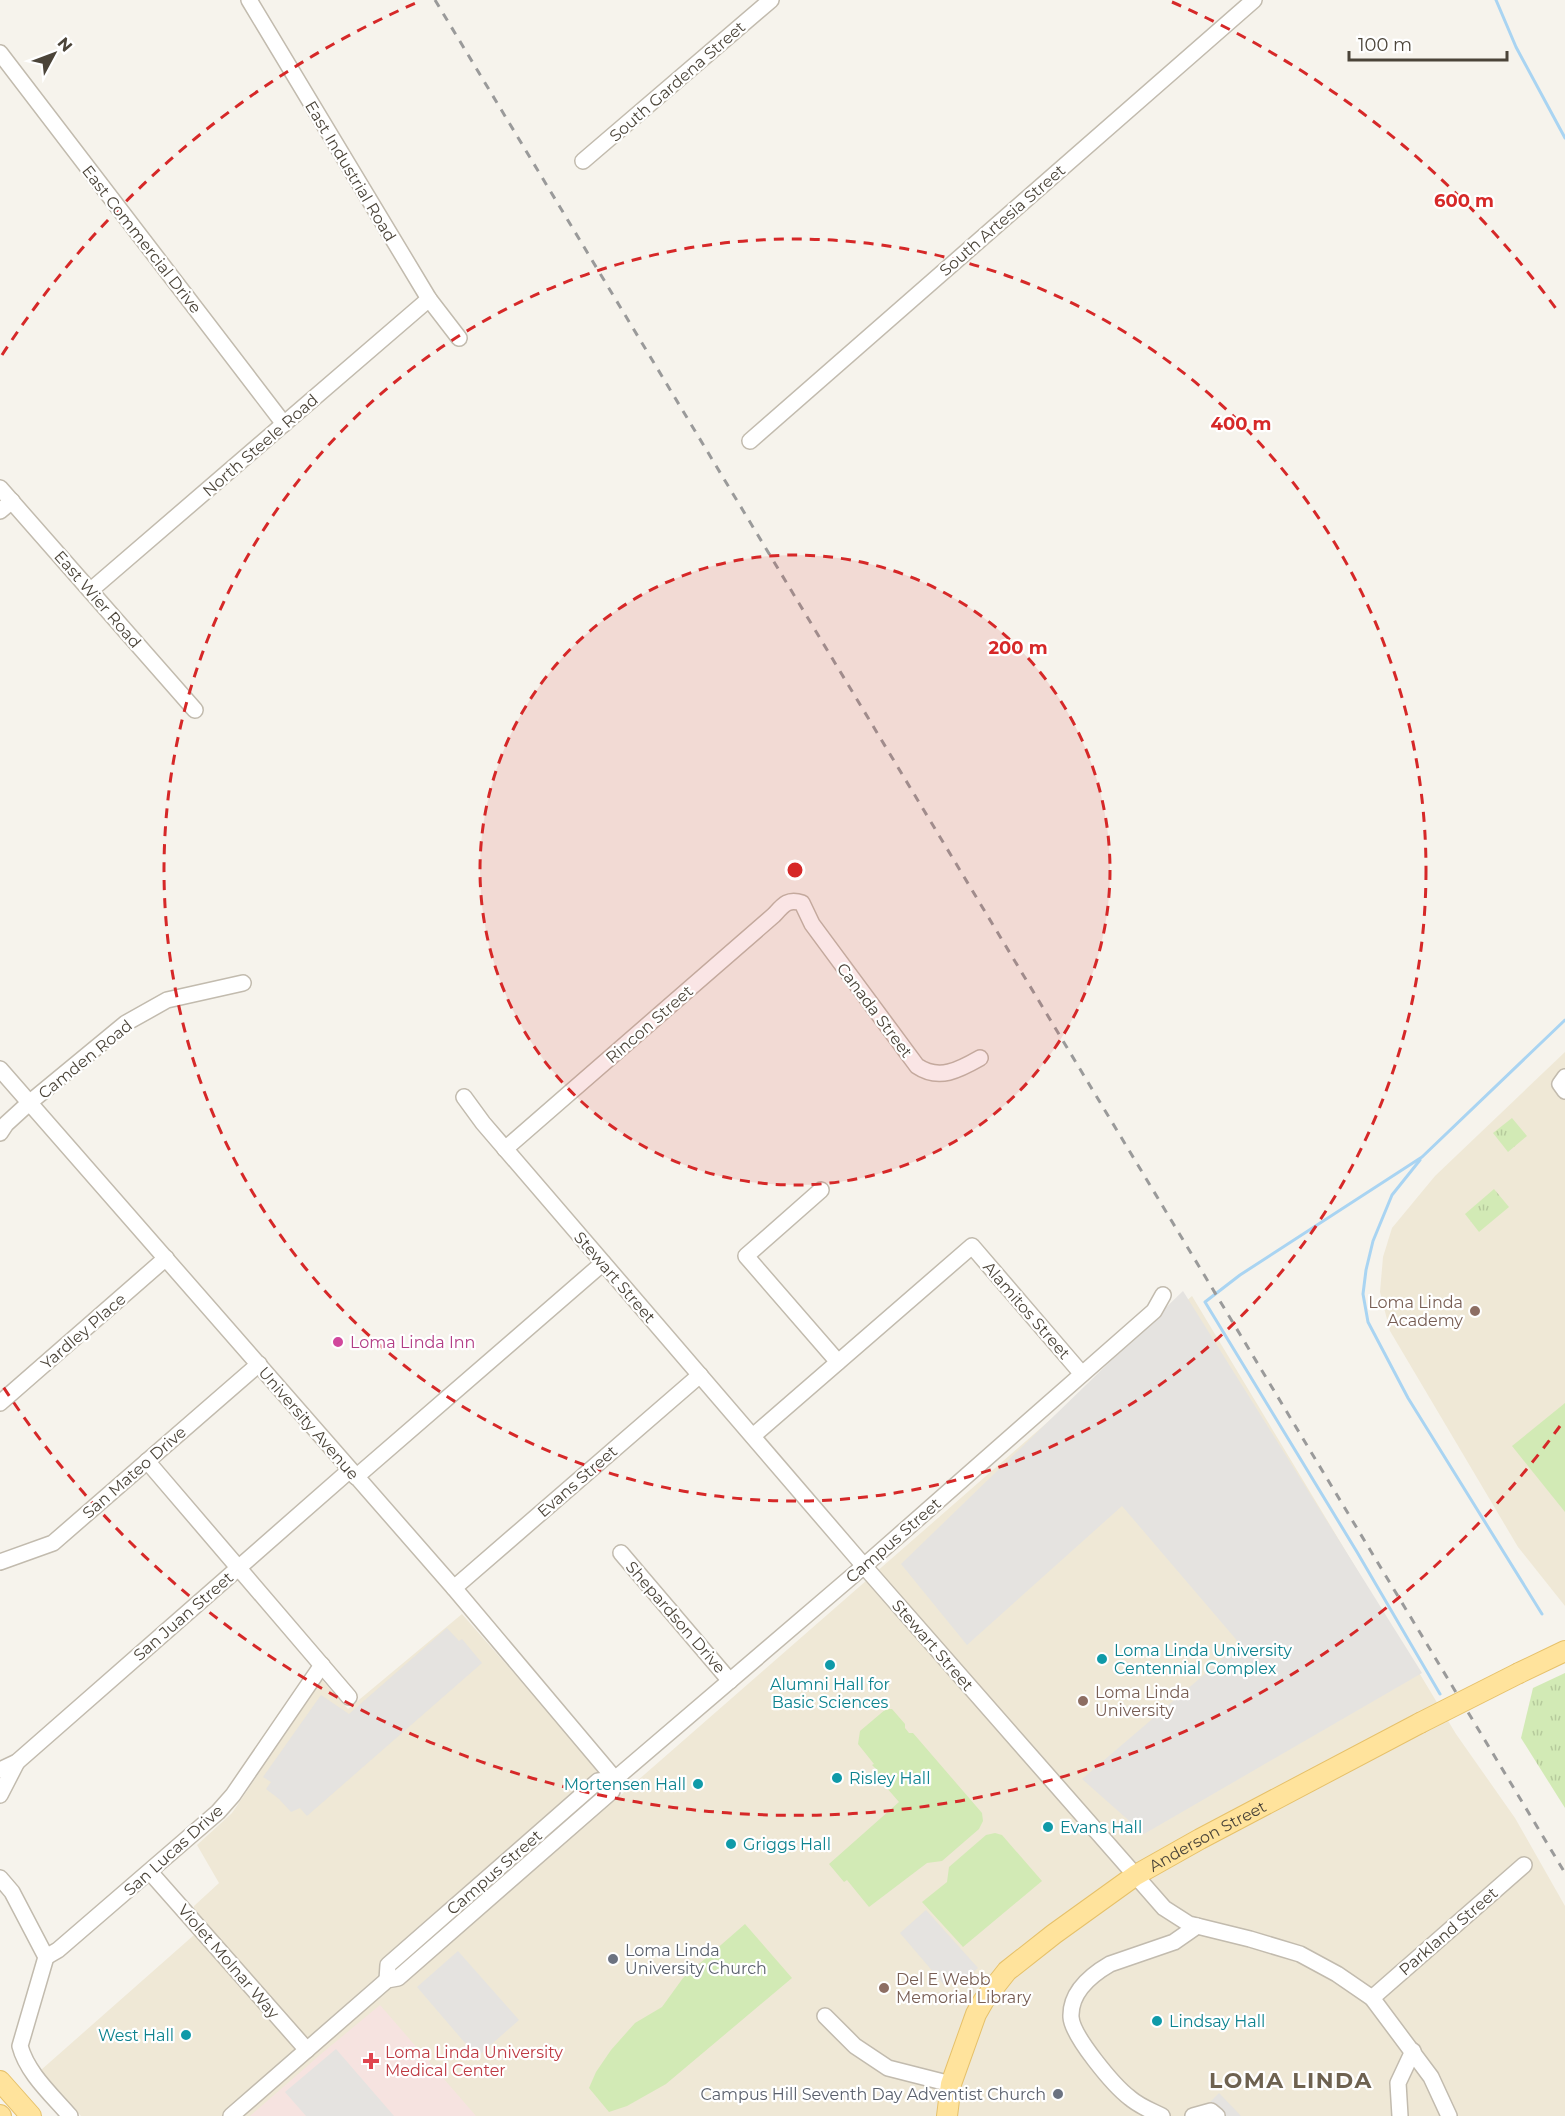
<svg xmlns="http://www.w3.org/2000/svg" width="1565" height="2116" font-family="Montserrat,sans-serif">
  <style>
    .education { fill: #efe8d6 }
    .medical { fill: #f6e3e0 }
    .grass { fill: #d2eab5 }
    .park { fill: url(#park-tufts) }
    .parking { fill: #e5e3e0 }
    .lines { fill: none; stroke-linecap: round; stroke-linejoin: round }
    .stream { stroke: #a9d4f2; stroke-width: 3 }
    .minor-casing { stroke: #c2bbae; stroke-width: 18 }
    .major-casing { stroke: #e6c16a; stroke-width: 22 }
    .minor { stroke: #fff; stroke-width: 15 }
    .major { stroke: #ffe39c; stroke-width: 20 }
    .rail { stroke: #9a9a9a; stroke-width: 3; stroke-dasharray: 8 8; stroke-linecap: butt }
    .major-bridge-casing { stroke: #e6c16a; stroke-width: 22; stroke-linecap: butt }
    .major-bridge { stroke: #ffe39c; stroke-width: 20 }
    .ring { fill: none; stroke: #d62828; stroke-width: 3; stroke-dasharray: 10 8 }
    .education-dot { fill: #8d6e63; stroke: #fff; stroke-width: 2 }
    .hotel-dot { fill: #d1479c; stroke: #fff; stroke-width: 2 }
    .culture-dot { fill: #0f9aa8; stroke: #fff; stroke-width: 2 }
    .worship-dot { fill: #6b7280; stroke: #fff; stroke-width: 2 }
    .health-dot { fill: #e0444e; stroke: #fff; stroke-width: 2 }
    .labels { text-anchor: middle; stroke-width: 4.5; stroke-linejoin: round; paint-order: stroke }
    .street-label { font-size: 16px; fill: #4b4439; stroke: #fff }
    .education-label { font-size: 16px; fill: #785e54; stroke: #fff; text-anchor: start }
    .hotel-label { font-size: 16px; fill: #b23c85; stroke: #fff; text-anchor: start }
    .culture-label { font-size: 16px; fill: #0d838f; stroke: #fff; text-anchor: start }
    .worship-label { font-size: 16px; fill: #5b616d; stroke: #fff; text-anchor: start }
    .health-label { font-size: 16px; fill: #be3a42; stroke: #fff; text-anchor: start }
    .district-label { font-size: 22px; font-weight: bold; letter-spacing: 1.5px; fill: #6e6250; stroke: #fff }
    .centre { fill: #d62828; stroke: #fff; stroke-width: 3 }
    .ring-label { font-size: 18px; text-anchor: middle; font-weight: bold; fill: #d62828; stroke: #fff; stroke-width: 4.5; stroke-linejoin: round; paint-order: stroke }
  </style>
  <defs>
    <pattern id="park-tufts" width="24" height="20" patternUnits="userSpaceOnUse" patternTransform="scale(1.5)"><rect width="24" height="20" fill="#d2eab5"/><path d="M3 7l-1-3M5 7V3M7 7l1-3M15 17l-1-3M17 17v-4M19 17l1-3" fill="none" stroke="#b6ca9c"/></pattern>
  </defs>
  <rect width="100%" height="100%" fill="#f6f3ec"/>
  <!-- education -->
  <g class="education">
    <polygon points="1565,1052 1565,1606 1518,1547 1390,1331 1380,1292 1383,1257 1392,1228 1435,1176"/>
    <polygon points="1192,1296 1456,1734 1515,1818 1565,1906 1565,2116 81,2116 41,2070 194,1935 194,1906 219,1883 197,1845 232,1813 322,1680 348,1709 462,1614 621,1795"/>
  </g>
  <!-- medical -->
  <polygon class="medical" points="380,2005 476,2116 250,2116 321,2054"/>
  <!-- grass -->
  <g class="grass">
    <polygon points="1565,1403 1565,1512 1512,1446"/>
    <polygon points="886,1709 892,1709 905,1724 905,1728 909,1733 913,1733 982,1813 983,1821 979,1829 942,1861 927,1863 869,1907 847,1880 844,1882 829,1864 899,1802 873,1772 876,1769 872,1765 874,1764 858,1744 860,1731"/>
    <polygon points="995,1833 1002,1835 1042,1881 963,1947 922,1902 947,1882 949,1867 986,1835"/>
    <polygon points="745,1924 792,1978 666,2084 627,2106 609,2112 589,2088 596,2072 611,2050 635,2023 662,2007 683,1978"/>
  </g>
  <!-- park -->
  <g class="park">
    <polygon points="1512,1118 1527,1136 1508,1152 1493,1133"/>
    <polygon points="1494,1189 1509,1207 1479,1232 1465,1214"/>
    <polygon points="1565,1673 1565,1808 1521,1738 1533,1688"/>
  </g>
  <!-- parking -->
  <g class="parking">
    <polygon points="1183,1291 1422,1673 1144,1834 1082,1779 1240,1644 1122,1506 967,1645 901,1564"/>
    <polygon points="447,1628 459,1641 462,1639 482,1663 307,1816 300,1808 291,1812 279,1799 266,1789 271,1782 263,1777 321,1695 349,1714"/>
    <polygon points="926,1910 978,1968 970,1975 953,1980 946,1987 900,1933"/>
    <polygon points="458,1951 519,2020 477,2057 417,1987"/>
    <polygon points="336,2049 394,2116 306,2116 285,2092"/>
    <polygon points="1219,2093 1241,2116 1196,2116"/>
  </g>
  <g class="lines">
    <!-- stream -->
    <g class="stream">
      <polyline points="1496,0 1516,47 1565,138"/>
      <polyline points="1420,1160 1392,1195 1373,1241 1366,1270 1363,1294 1368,1322 1408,1398 1542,1614"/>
      <polyline points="1440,1694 1357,1552 1205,1302 1240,1275 1422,1157 1565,1020"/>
    </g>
    <!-- minor casing -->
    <g class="minor-casing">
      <g id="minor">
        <polyline points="249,0 429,299 459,338"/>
        <polyline points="0,53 284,424"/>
        <polyline points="583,161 771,0"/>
        <polyline points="750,441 1254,0"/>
        <polyline points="0,488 195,710"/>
        <polyline points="0,511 12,501"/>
        <polyline points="91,590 429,299"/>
        <polyline points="0,1069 454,1588 615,1779"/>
        <polyline points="1565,1077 1560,1084 1565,1091"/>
        <polyline points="464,1097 483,1123 864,1566 1164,1908 1189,1924 1250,1939 1300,1954 1337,1974 1372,1998 1431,2077 1449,2116"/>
        <polyline points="0,1133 6,1124 29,1103 126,1023 167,1000 243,983"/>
        <path d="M505,1149L774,915C783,905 788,898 802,903L812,924L917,1066C939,1081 959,1070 980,1058"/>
        <polyline points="821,1190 746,1256 838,1362"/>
        <polyline points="0,1403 166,1258"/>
        <polyline points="753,1436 972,1246 1082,1374"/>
        <polyline points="147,1461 349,1697"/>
        <polyline points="356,1477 603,1263"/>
        <polyline points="621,1553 730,1681"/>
        <polyline points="0,1562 53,1543 259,1364"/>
        <polyline points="454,1588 700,1375"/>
        <polyline points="0,1770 17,1762 350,1470"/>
        <polyline points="0,1795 17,1762"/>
        <polyline points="150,1872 307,2050"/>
        <path d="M0,1878L12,1892L46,1957L20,2046C27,2073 52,2095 70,2116"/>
        <polyline points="46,1957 58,1950 218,1812 233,1795 322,1665"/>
        <polyline points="387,1980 388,1965 598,1781 615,1779"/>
        <polyline points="1372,1998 1524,1865"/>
        <polyline points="825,2016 855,2046 888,2068 951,2084"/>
        <polyline points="231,2116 387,1980 398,1978 612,1791 615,1779 864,1566 1154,1311 1163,1295"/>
        <path d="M1162,2116C1152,2111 1139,2106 1130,2098C1114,2086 1072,2036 1071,2017C1070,1992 1091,1975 1110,1964L1174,1942L1197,1926"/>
        <polyline points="1193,2116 1211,2111 1217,2116"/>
        <polyline points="1400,2116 1398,2083 1413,2051"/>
      </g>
    </g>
    <!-- major casing -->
    <g class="major-casing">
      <g id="major">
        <polyline points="1519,1673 1565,1651"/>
        <polyline points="0,2081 31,2116"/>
        <polyline points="0,2115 1,2116"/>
        <path id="s1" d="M947,2116L951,2084L976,2014L984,2000L1007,1971L1054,1934L1136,1875L1200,1839L1420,1723"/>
      </g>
    </g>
    <!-- minor -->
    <use href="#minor" class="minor"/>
    <!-- major -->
    <use href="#major" class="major"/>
    <!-- rail -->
    <polyline class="rail" points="435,0 1565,1873"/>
    <!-- major-bridge casing -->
    <g class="major-bridge-casing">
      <polyline id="major-bridge" points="1420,1723 1519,1673"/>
    </g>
    <!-- major-bridge -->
    <use href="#major-bridge" class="major-bridge"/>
  </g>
  <!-- distance rings -->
  <circle cx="795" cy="870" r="315" fill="#d62828" fill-opacity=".12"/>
  <g class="ring">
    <circle cx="795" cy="870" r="315"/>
    <circle cx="795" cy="870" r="631"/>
    <path d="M1560 1426A946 946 0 0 1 2 1385M2 355A946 946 0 0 1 418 2M1172 2A946 946 0 0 1 1560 314"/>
  </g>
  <!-- markers -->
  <g class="education-dot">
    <circle cx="1475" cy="1311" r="6"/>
    <circle cx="1083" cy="1701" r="6"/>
    <circle cx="884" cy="1988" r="6"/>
  </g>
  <circle class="hotel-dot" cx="338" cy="1342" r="6"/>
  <g class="culture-dot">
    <circle cx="1102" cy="1659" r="6"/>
    <circle cx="830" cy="1665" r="6"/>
    <circle cx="837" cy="1778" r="6"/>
    <circle cx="698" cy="1784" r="6"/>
    <circle cx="1048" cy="1827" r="6"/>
    <circle cx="731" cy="1844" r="6"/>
    <circle cx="1157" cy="2021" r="6"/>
    <circle cx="186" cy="2035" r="6"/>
  </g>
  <g class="worship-dot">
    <circle cx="613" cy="1959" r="6"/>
    <circle cx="1058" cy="2094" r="6"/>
  </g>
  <path class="health-dot" d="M368 2052h6v6h6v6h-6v6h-6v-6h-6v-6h6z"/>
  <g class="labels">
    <!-- street labels -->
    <g class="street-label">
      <text transform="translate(677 81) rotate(-41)" y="6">South Gardena Street</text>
      <text transform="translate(351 171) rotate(59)" y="6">East Industrial Road</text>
      <text transform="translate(1002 220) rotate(-41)" y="6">South Artesia Street</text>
      <text transform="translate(142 239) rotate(52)" y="6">East Commercial Drive</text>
      <text transform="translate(260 445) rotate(-41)" y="6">North Steele Road</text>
      <text transform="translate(98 599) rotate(49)" y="6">East Wier Road</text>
      <text transform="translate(875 1010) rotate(53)" y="6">Canada Street</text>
      <text transform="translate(649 1024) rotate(-41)" y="6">Rincon Street</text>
      <text transform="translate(85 1059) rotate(-39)" y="6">Camden Road</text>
      <text transform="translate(615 1277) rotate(49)" y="6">Stewart Street</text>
      <text transform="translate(1027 1310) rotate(49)" y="6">Alamitos Street</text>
      <text transform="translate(83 1331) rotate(-41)" y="6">Yardley Place</text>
      <text transform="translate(309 1423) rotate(49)" y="6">University Avenue</text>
      <text transform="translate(134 1472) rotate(-41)" y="6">San Mateo Drive</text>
      <text transform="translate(577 1481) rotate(-41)" y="6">Evans Street</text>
      <text transform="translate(893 1540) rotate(-41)" y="6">Campus Street</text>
      <text transform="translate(183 1616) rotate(-41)" y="6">San Juan Street</text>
      <text transform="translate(676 1617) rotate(49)" y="6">Shepardson Drive</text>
      <text transform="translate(933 1645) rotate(49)" y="6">Stewart Street</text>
      <text dy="6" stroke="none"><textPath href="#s1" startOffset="402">Anderson Street</textPath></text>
      <text transform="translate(173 1850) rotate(-42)" y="6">San Lucas Drive</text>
      <text transform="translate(494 1872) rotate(-41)" y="6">Campus Street</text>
      <text transform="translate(1448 1931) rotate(-41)" y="6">Parkland Street</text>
      <text transform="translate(229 1961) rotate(49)" y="6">Violet Molnar Way</text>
    </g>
    <!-- education labels -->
    <g class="education-label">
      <text x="1463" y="1308" text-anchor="end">Loma Linda<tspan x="1463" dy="18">Academy</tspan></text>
      <text x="1095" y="1698">Loma Linda<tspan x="1095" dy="18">University</tspan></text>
      <text x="896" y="1985">Del E Webb<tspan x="896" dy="18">Memorial Library</tspan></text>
    </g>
    <!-- hotel labels -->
    <g class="hotel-label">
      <text x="350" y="1348">Loma Linda Inn</text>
    </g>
    <!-- culture labels -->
    <g class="culture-label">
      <text x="1114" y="1656">Loma Linda University<tspan x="1114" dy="18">Centennial Complex</tspan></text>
      <text x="830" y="1690" text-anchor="middle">Alumni Hall for<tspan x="830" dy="18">Basic Sciences</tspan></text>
      <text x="849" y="1784">Risley Hall</text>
      <text x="686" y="1790" text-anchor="end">Mortensen Hall</text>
      <text x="1060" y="1833">Evans Hall</text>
      <text x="743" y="1850">Griggs Hall</text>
      <text x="1169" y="2027">Lindsay Hall</text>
      <text x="174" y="2041" text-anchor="end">West Hall</text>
    </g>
    <!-- worship labels -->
    <g class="worship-label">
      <text x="625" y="1956">Loma Linda<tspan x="625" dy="18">University Church</tspan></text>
      <text x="1046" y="2100" text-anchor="end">Campus Hill Seventh Day Adventist Church</text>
    </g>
    <!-- health labels -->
    <g class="health-label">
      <text x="385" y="2058">Loma Linda University<tspan x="385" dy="18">Medical Center</tspan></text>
    </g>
    <!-- district labels -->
    <g class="district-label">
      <text x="1291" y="2088">LOMA LINDA</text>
    </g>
  </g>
  <circle cx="795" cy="870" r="9" class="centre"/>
  <g class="ring-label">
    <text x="1464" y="207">600 m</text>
    <text x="1241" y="430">400 m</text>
    <text x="1018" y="654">200 m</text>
  </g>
  <!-- north arrow -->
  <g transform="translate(54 54) rotate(49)" stroke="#ffffff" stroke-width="4.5" paint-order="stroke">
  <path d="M0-4.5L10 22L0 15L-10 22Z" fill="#4b4439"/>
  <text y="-9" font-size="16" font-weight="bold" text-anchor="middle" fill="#4b4439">N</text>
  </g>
  <!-- scale -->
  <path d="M1349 51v9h158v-9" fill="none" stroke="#4b4439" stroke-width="3"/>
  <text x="1358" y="51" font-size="18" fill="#4b4439" stroke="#ffffff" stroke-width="4.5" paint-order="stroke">100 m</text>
</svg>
